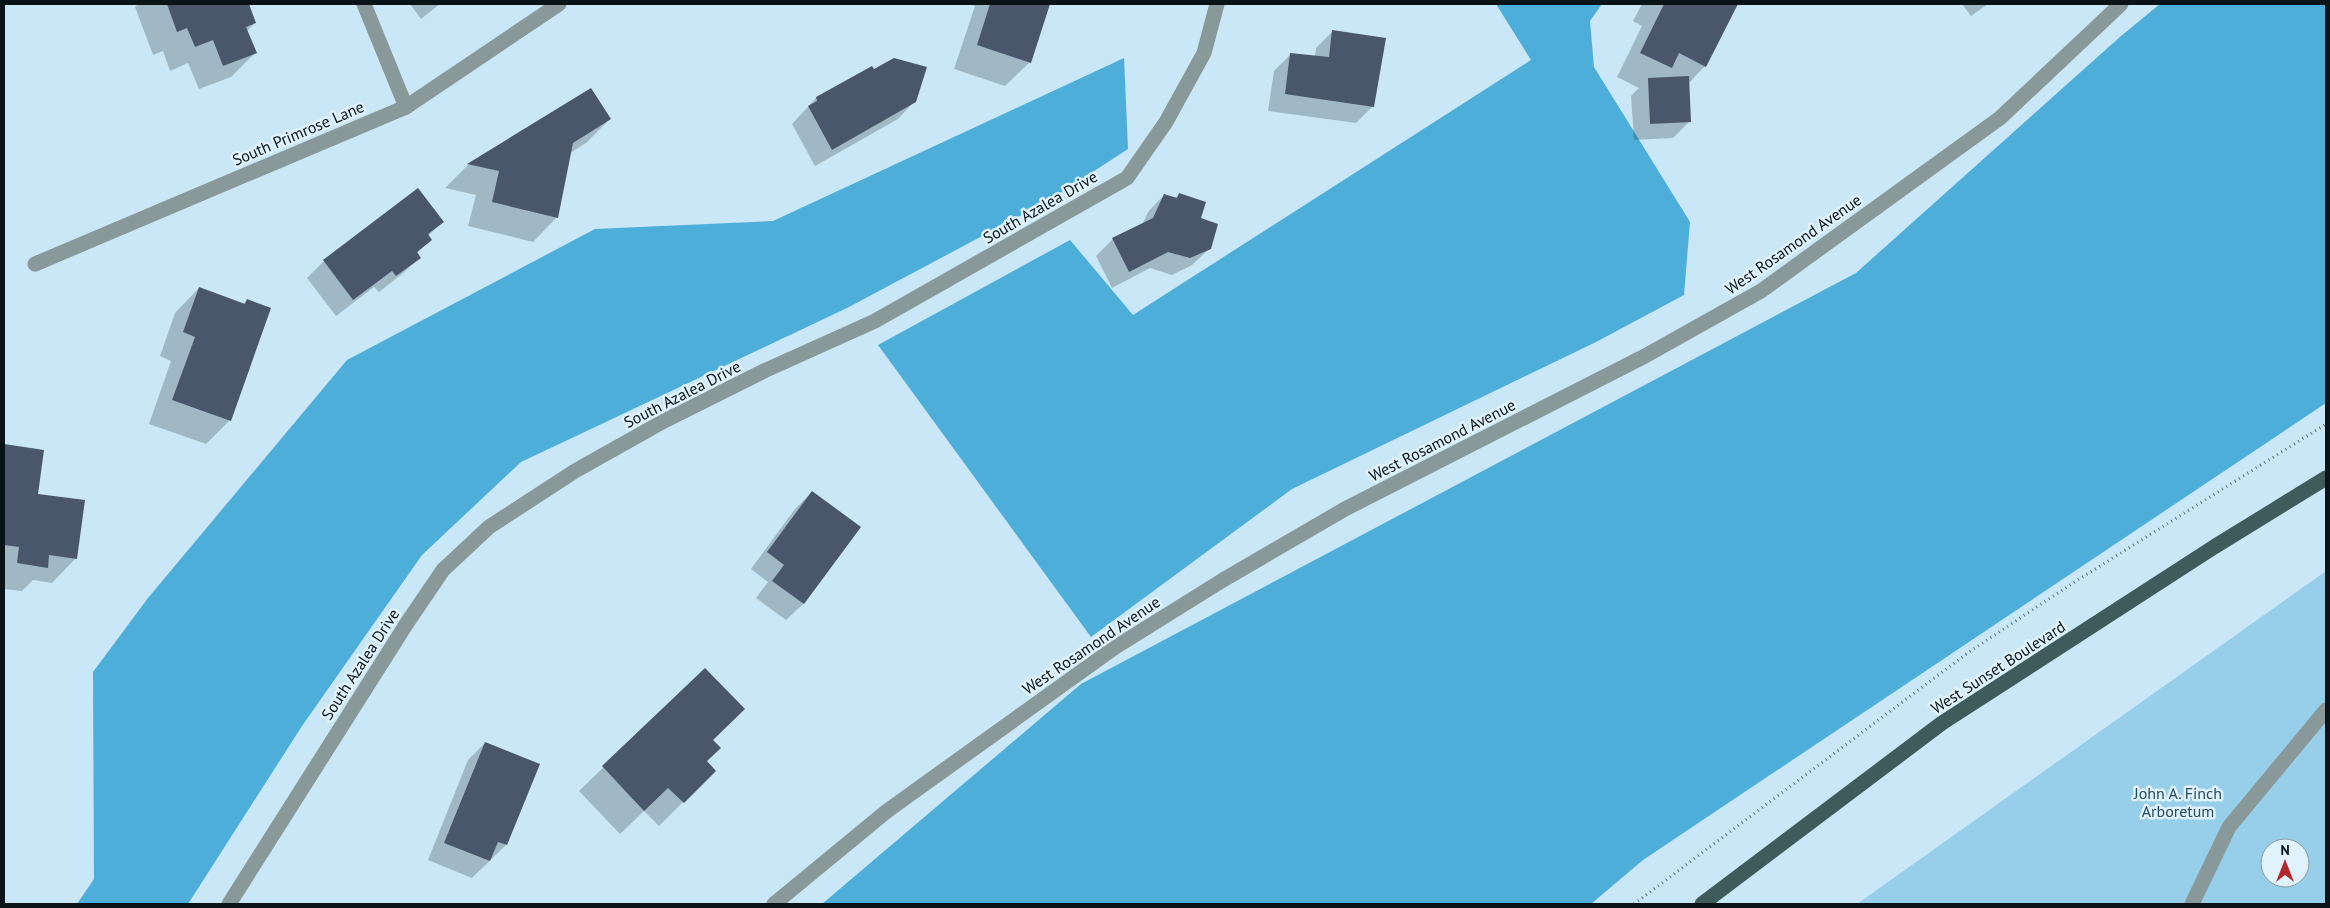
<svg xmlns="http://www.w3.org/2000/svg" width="2330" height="908" font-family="'PT Sans',sans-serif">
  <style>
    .green { fill: #97ceea; fill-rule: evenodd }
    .forest { fill: #4daeda }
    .shadow { fill: #0003 }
    .building { fill: #4a566b }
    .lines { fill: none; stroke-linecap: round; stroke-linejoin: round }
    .path { stroke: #60737c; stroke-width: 3; stroke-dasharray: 1 4; stroke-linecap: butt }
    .lane { stroke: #899898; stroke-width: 15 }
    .street { stroke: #899898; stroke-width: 15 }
    .primary { stroke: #405b5c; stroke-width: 15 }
    .labels { text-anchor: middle; stroke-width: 5; stroke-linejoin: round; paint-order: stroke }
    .street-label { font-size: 16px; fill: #091318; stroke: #e0f2fb }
    .park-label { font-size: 16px; fill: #234c60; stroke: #e0f2fb }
  </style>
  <rect width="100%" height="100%" fill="#c9e7f6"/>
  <!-- green -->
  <path class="green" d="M2326,571V904H1857ZM2270,848H2300V878H2270Z"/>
  <!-- forest -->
  <g class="forest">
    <polygon points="1496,4 1602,4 1590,21 1594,67 1690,222 1684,295 1596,342 1292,489 1091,637 878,345 1070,240 1133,315 1531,60"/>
    <polygon points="2160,4 2326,4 2326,403 1643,860 1591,904 822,904 1081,684 1856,273 2121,36"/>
    <polygon points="1124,58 1128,149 1048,201 847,308 521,462 422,555 302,726 188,904 77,904 94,879 93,672 148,598 347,360 595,229 773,221"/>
  </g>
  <!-- shadow -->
  <g class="shadow">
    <polygon points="138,4 247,4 255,23 247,31 255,53 231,77 199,89 188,63 170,71 163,51 153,55 135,7"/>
    <polygon points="410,4 440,4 421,19"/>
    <polygon points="969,4 1049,4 1030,62 1005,86 954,69 975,6"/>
    <polygon points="1642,4 1736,4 1705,66 1688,84 1690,121 1673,138 1634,140 1631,96 1639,88 1617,77 1642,26 1633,21"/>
    <polygon points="1962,4 1988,4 1971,16"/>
    <polygon points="1333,31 1373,106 1356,123 1268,111 1274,71 1291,54 1315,57 1316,48"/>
    <polygon points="591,90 610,119 586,143 570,153 557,217 533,242 468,226 476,195 445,188 468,165"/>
    <polygon points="816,98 915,101 898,119 815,166 792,124"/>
    <polygon points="418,189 442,222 428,236 430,240 416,254 419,258 402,274 379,292 374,287 336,316 307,278 324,261"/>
    <polygon points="1164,195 1175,198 1179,195 1199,219 1210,248 1192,265 1172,275 1150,268 1112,288 1096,256 1113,239 1142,225 1148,212"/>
    <polygon points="199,288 243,304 247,300 230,420 206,444 149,424 171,361 160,356 175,313"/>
    <polygon points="4,445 43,451 37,495 76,558 52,583 33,580 22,591 4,589"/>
    <polygon points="812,492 859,527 803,604 786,620 756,598 768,582 751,569 795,509"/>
    <polygon points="705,669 712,740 690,795 659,826 644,811 620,834 579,791"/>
    <polygon points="485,743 538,765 506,845 472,878 428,860 468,760"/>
  </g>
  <!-- building -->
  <g class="building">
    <polygon points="167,4 249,4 256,23 246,27 257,53 223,66 213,40 195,47 187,28 177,32"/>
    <polygon points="990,4 1050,4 1031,63 977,45"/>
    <polygon points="1664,4 1738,4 1706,67 1679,53 1672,68 1640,53"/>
    <polygon points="1332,30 1386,38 1374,107 1285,94 1290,53 1329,57"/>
    <polygon points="894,58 927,67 916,102 832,150 808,106 817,101 816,97 872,66 874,69"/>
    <polygon points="1689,76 1691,122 1650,124 1648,78"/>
    <polygon points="591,88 611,119 573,143 558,218 492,202 499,171 467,164"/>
    <polygon points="418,188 444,222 428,234 432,240 417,252 421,258 396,276 392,271 353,300 323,260"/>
    <polygon points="1179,193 1206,202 1201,218 1218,224 1211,249 1190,258 1168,252 1129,272 1112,238 1153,218 1164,194 1177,198"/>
    <polygon points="199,287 245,304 247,299 271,308 231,421 172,400 195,337 183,332"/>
    <polygon points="4,444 44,450 38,494 85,500 77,559 49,555 48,568 17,563 19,547 4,545"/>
    <polygon points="812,491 861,527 804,604 772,581 784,565 767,552"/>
    <polygon points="705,668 745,709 713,740 721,748 707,761 716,771 684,803 668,788 644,811 602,766"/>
    <polygon points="485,742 540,764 507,845 498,842 490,861 444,843"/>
  </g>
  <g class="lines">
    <!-- path -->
    <polyline class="path" points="1634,904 1969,652 2073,583 2326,424"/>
    <!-- lane -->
    <polyline class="lane" points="2192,904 2229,827 2326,710"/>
    <!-- street -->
    <g class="street">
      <polyline points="364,4 406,107"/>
      <polyline points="35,264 406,107 559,4"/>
      <polyline points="229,904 407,623 443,570 489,527 575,471 664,421 764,371 875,321 1127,178 1166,122 1204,53 1217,4"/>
      <polyline points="774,904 887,811 1114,648 1223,580 1345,509 1645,356 1761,291 2000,118 2121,4"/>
    </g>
    <!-- primary -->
    <polyline class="primary" points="1702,904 1942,723 2214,547 2326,478"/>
  </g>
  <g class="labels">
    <!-- street labels -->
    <g class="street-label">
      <text transform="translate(298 133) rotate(-23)" y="6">South Primrose Lane</text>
      <text transform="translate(1040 207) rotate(-30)" y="6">South Azalea Drive</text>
      <text transform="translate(1793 244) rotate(-35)" y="6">West Rosamond Avenue</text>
      <text transform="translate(682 394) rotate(-27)" y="6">South Azalea Drive</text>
      <text transform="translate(1442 440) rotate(-27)" y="6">West Rosamond Avenue</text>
      <text transform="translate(1091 645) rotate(-34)" y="6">West Rosamond Avenue</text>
      <text transform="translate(360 664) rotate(-57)" y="6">South Azalea Drive</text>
      <text transform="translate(1998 667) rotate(-33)" y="6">West Sunset Boulevard</text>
    </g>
    <!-- park labels -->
    <g class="park-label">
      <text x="2178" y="799">John A. Finch<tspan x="2178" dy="18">Arboretum</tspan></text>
    </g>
  </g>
  <!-- border -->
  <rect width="2330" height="908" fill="none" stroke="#091318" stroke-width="10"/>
  <!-- north arrow -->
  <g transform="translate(2285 863)"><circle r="24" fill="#e0f2fb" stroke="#8a99a0"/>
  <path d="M0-4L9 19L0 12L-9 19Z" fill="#b6262c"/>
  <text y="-8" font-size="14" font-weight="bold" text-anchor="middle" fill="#091318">N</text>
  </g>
</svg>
